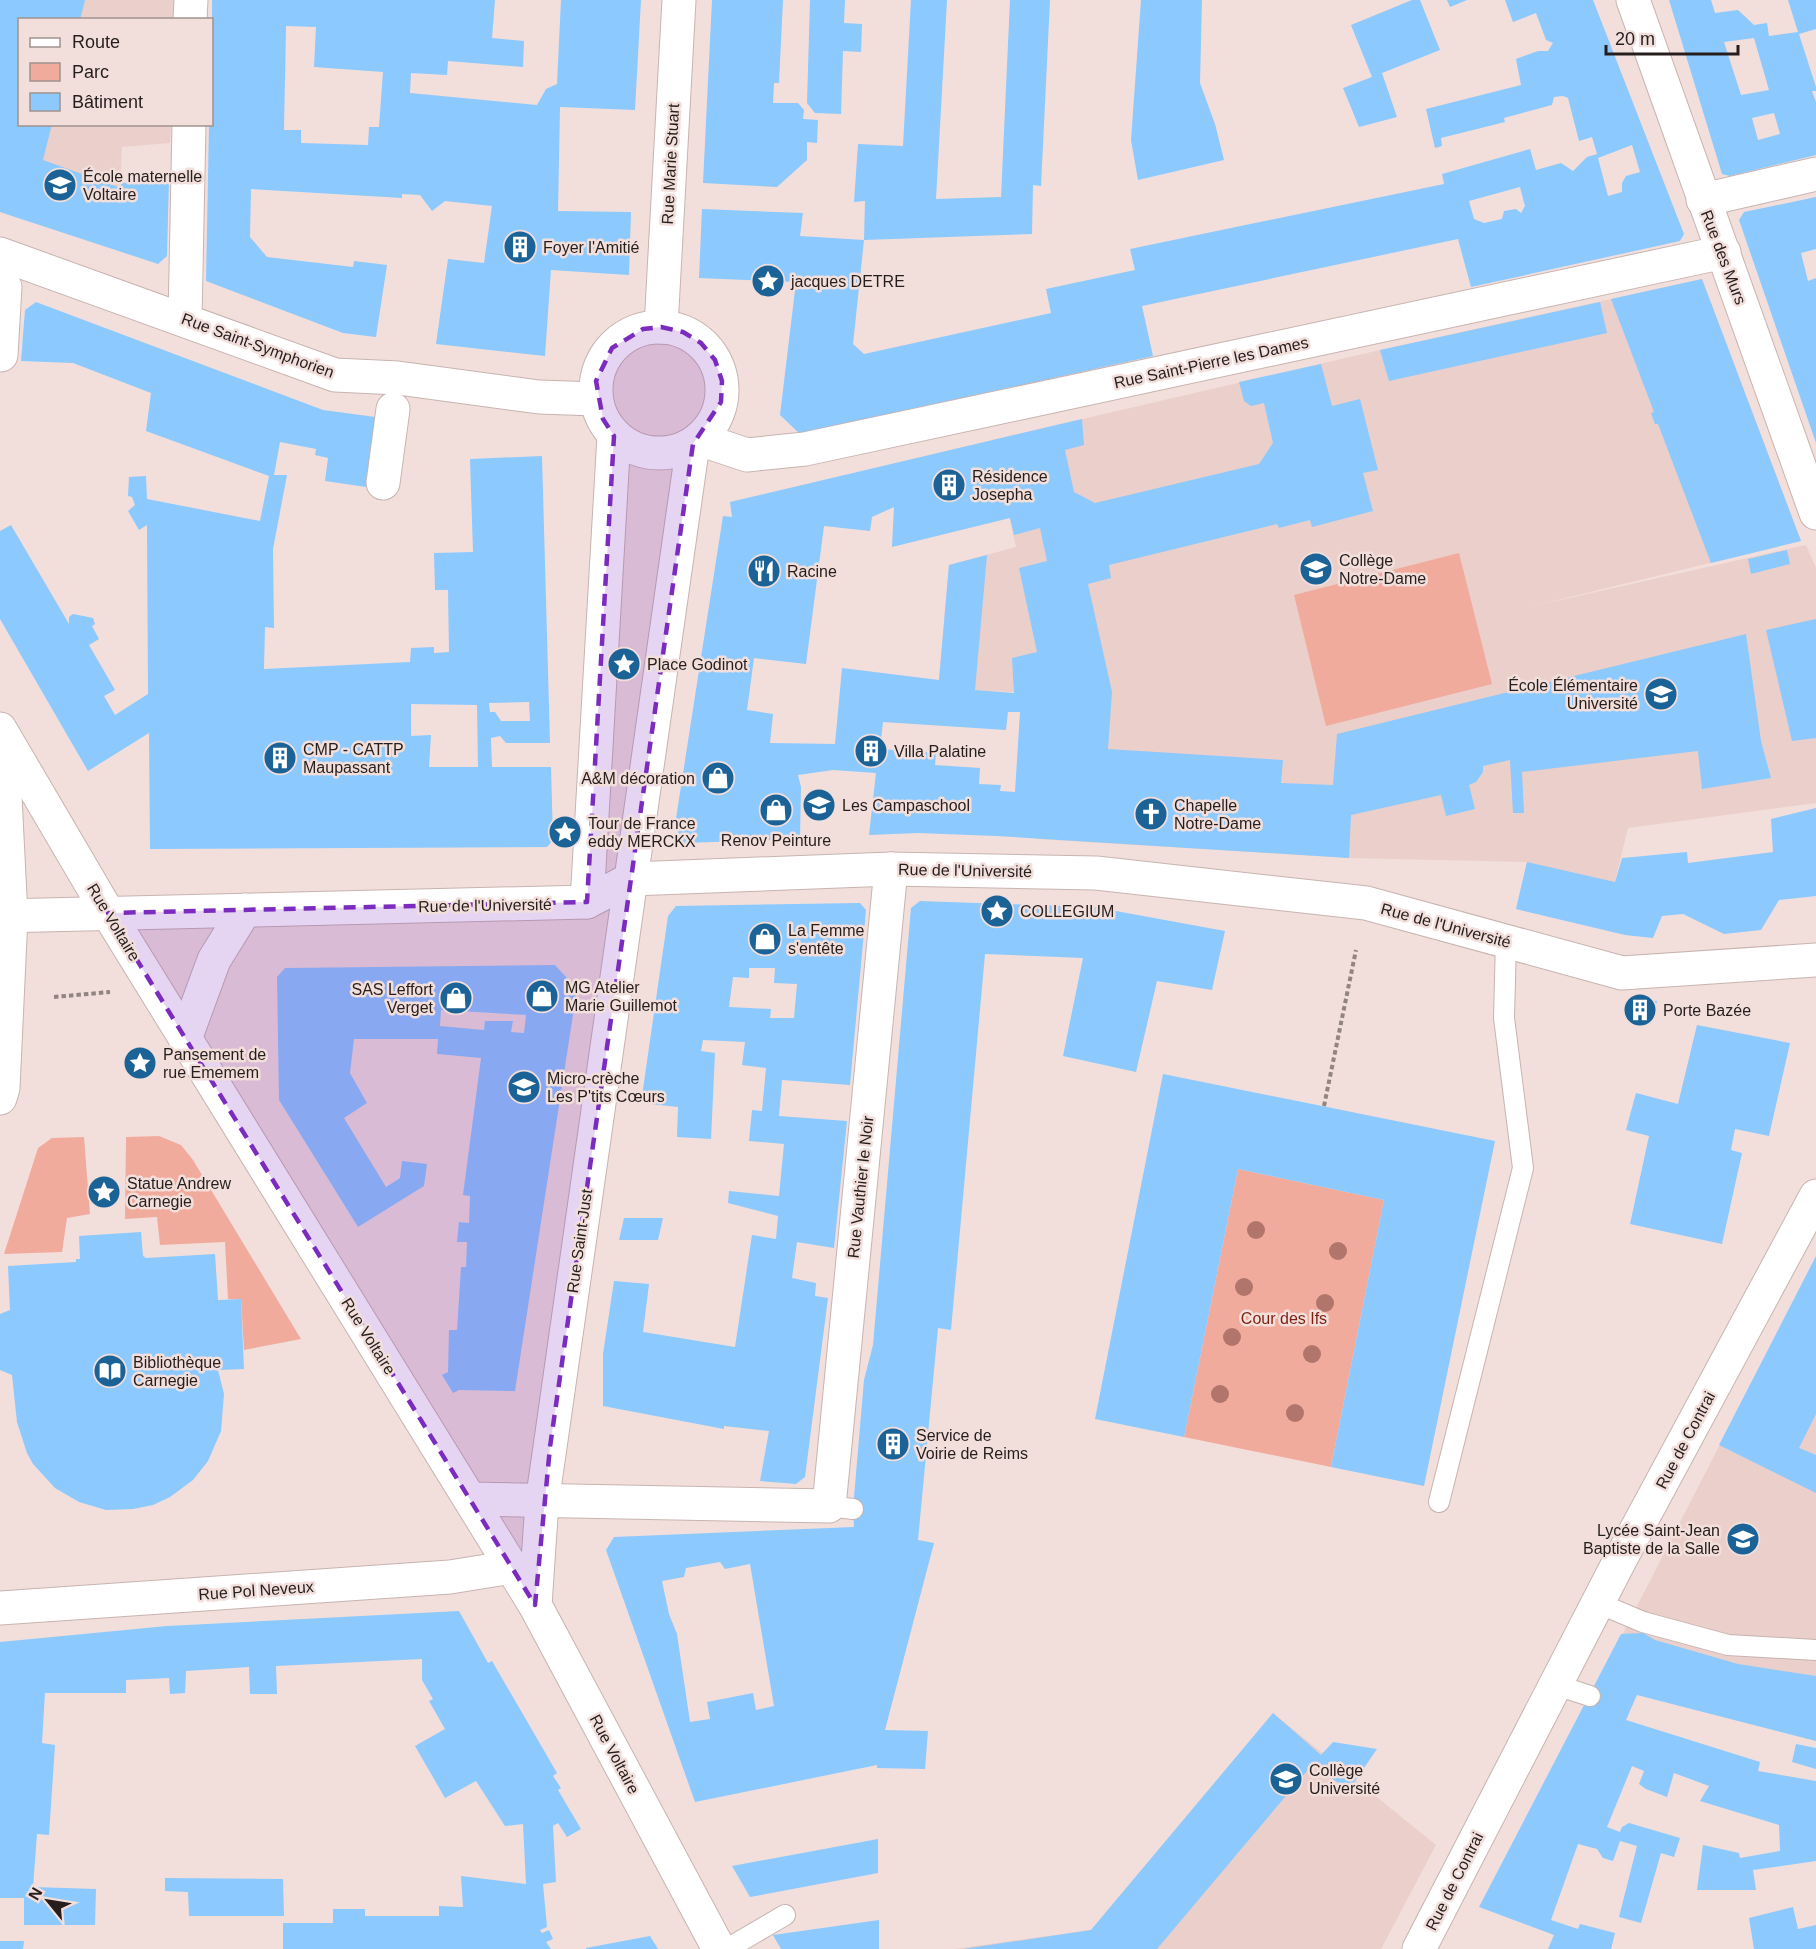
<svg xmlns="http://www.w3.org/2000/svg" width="1816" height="1949" font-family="Helvetica,sans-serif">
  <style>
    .built { fill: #ebcfca }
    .green { fill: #f1ab9d }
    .building { fill: #8bc9ff; fill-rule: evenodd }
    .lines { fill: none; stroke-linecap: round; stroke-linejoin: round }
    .lane-casing { stroke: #c7b4b0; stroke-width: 22 }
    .street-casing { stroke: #c7b4b0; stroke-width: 35 }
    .path { stroke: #928481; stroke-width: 4; stroke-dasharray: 4.5 3; stroke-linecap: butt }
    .lane { stroke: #fff; stroke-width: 20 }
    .street { stroke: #fff; stroke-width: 33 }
    .tree { fill: #b1756c }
    .marked { fill: #7b2cbf; fill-opacity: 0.2; stroke: #7b2cbf; stroke-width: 4.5; stroke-dasharray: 12 8; stroke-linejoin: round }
    .labels { text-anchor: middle; stroke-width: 5; stroke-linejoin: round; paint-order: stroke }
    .street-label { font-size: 16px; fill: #251e1c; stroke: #f2dfdb }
    .poi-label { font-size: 16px; fill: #251e1c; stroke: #f2dfdb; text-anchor: start }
    .park-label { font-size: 16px; fill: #7c1f11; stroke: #f2dfdb }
  </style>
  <rect width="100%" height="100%" fill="#f2dfdb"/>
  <!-- built -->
  <g class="built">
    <polygon points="0,0 174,0 173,19 20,20 20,124 171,125 170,143 122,147 119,214 108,247 0,212"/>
    <polygon points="1702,279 1801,541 1529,607 1806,545 1816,568 1816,803 1628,828 1603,929 1516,909 1527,862 1349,858 1037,839 1045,694 938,688 949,565 1016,547 992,440 1380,350"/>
    <polygon points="1811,1267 1816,1268 1816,1741 1597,1684"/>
    <polygon points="1273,1713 1436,1845 1381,1949 953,1949 1091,1930"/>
  </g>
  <!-- green -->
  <g class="green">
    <polygon points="1459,553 1492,684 1326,726 1294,595"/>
    <polygon points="159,1136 181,1145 193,1160 301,1339 244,1350 241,1299 228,1299 225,1242 160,1245 157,1217 125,1219 126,1137"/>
    <polygon points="84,1137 90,1214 67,1218 62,1252 4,1254 38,1148 52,1138"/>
    <polygon points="1238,1169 1384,1200 1331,1467 1184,1437"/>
  </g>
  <!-- building -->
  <g class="building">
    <polygon points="0,0 85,0 80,20 20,20 20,124 52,124 43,160 121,188 121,183 169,180 167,256 158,264 0,212"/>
    <path d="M212,0H495L492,38L524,41L523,67L448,61L447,75L411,73L410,93L537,105L546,89L557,84L561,0H641L635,110L560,107L558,211L631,212L629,275L551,270L545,356L436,344L448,259L484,263L492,206L445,201L432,211L420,195L402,194V198L251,189L250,237L267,257L353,267L354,261L387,265L376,337L343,333L206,281L209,124H212ZM286,26L316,27L314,67L383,72L379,127H369L368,145L301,143V130H284Z"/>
    <polygon points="712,0 783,0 779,83 774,83 773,103 798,103 804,110 803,119 818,120 817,143 807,142 807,160 777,187 703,183"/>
    <polygon points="810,0 845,0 844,23 862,24 861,52 843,51 841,114 815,113 807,103"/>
    <path d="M911,0H947L936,199L1001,197L1010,0H1050L1041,186L1033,185L1032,234L864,240L853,344L864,354L1051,313L1046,289L1135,270L1130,249L1444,184L1442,174L1530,149L1536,170L1561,163L1573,171L1587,157L1597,154L1592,137L1579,141L1568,98L1563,96L1554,97L1552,105L1504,118L1505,122L1441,138L1442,146L1435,148L1426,109L1521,85L1516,59L1538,51H1548L1553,43L1546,40L1536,13L1513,22L1505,0H1593L1684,234L1680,241L1471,287L1458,239L1142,306L1153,356L800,434L780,415L796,282L699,278L702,209L803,213L800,236L864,240L865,201L854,202L858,144L903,146ZM1632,145L1640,172L1626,176L1622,183V192L1608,196L1598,158ZM1520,187L1525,206L1521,213L1516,209L1504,211L1502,219L1484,223L1474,219L1469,201Z"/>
    <polygon points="1141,0 1202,0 1200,83 1215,124 1224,160 1138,180 1131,140"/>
    <polygon points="1412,0 1420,0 1440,50 1382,73 1397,117 1359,127 1343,88 1372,77 1351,25"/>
    <polygon points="1447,0 1467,0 1450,7"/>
    <path d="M1669,0H1711L1715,13L1738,10L1754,25L1767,23L1769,36L1798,32L1788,0H1816V29L1799,34L1816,87V91H1812L1816,102V155L1730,176L1722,174ZM1754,38L1769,90L1741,95L1724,42ZM1774,113L1780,134L1758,140L1752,118Z"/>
    <polygon points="1816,197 1816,249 1801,253 1808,281 1816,278 1816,443 1739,220 1744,212"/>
    <polygon points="1702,279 1801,541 1711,563 1658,424 1655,424 1651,413 1654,412 1611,299"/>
    <path d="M36,302L323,410L383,418L373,488L325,481L328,458L315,455L316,449L280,442L274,475H287L273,549L274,628L265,627L264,669L410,662L411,648L434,647V653L449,652L448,590H435L434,553L473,552L470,459L542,456L550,743H506L500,736L491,738L492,767H551L553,840L547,847L150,849L149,733L88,771L0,619V531L11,525L69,624V617L73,614L93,618L95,624L92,626L99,639L89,645L115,690L104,696L115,715L148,694L147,525L139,530L128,511L135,505L132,497L128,496L129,477L146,476L147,499L260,521L269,476L146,431L151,393L73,363L21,361L25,310ZM529,702L530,721H501L495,712H490L489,703ZM411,704L477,705L478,767H429L431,735L411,736Z"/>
    <polygon points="1600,302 1607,333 1389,381 1380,350"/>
    <path d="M1321,364L1332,406L1360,399L1378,470L1363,473L1373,511L1312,527L1310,520L1279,528L1277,524L1109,565L1111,578L1088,584L1112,692L1108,749L1283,760L1281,783L1333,785L1337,734L1746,634L1761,741L1771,778L1702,789L1698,751L1522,772L1524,813H1513L1510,760L1483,766V772L1476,782L1469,785L1475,809L1446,816L1441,795L1351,815L1349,858L996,836L918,833L869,835L876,773L833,770L798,775L801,787L800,839L683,843L675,825L723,516L732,517L730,502L1082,419L1084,445L1065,450L1074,492L1095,503L1259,464L1273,443L1264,403L1251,406L1244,401L1239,382ZM894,507L892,547L1010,518L1014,535L1040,528L1047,561L1019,568L1037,652L1012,658L1014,693L975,690L987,555L949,565L939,680L842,668L835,744L770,743L773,714L747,710L754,658L806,664L824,526L870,531L872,517ZM1008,712H1020L1015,792L1000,791L1001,785L979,784L980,768L935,765L936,753L880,749L883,722L1006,730Z"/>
    <polygon points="1787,550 1790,564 1751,574 1748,559"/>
    <polygon points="1816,619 1816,738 1792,741 1766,630"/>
    <polygon points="1816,808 1816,896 1779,900 1761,930 1724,934 1683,914 1662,916 1653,938 1625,935 1516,909 1527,862 1615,882 1622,858 1687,852 1688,863 1773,852 1771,819"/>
    <path d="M920,901L1094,907L1225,931L1212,990L1157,981L1136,1072L1063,1056L1083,958L985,954L951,1330L938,1328L918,1540L934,1543L885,1730L928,1731L925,1769L877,1768V1765L695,1802L606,1550L614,1537L854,1527L853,1509L864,1380L873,1345L911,908ZM720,1562L725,1569L750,1564L774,1706L756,1710L753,1693L707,1702L710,1719L690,1722L677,1634L669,1614L662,1581L684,1577L686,1568Z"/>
    <path d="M860,903L866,910L850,1085L782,1080L779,1116L847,1121L834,1248L797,1242L792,1278L816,1283L815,1296L828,1298L805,1477L796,1484L760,1481L769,1431L724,1426V1429L603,1406V1354L614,1281L649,1284L643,1332L735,1347L752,1235L776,1239L778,1216L728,1203L729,1191L779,1196L784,1144L749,1141L752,1110L762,1111L766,1068L742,1065L745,1042L703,1040L701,1051L715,1053L711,1139L677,1137L678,1107L641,1103L668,916L676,906ZM749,968H775L774,983L797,984L794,1018H770L771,1009L729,1007L733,977L749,978Z"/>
    <path d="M555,965L577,989L515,1391L459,1390L453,1393L442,1375L448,1372L449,1330H457L461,1267H466L467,1242H457L459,1222L469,1223L470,1196L463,1195L481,1058L437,1054L438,1039H354L350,1073L367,1103L344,1118L386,1187L400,1178L402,1161L427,1164L424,1186L358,1227L279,1100L277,977L285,968ZM441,1010L526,1015L524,1033L511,1032L513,1021H485L484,1030L440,1026Z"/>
    <polygon points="1627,1000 1657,1001 1651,1024 1625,1018"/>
    <polygon points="1697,1025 1790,1043 1769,1136 1735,1129 1731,1150 1742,1153 1722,1244 1630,1224 1649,1136 1626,1130 1636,1093 1678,1104"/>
    <polygon points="1163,1074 1495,1141 1424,1486 1331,1467 1384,1200 1238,1169 1184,1437 1095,1419"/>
    <polygon points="624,1218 663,1218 658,1240 619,1240"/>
    <polygon points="141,1232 143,1256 146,1258 215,1254 218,1300 241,1299 244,1369 218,1370 224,1394 221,1431 208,1461 193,1480 170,1497 153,1505 133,1509 106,1510 79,1502 55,1488 33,1464 27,1453 17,1422 12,1375 0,1370 0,1314 10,1310 8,1266 76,1262 76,1259 80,1259 79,1236"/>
    <polygon points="1816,1256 1816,1414 1799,1448 1816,1455 1816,1493 1719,1445"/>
    <polygon points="459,1611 488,1663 492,1661 557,1773 553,1776 561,1788 558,1790 581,1829 567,1837 558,1823 553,1826 556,1882 543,1884 547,1927 540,1930 542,1933 549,1930 553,1939 546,1942 551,1949 283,1949 283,1923 333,1923 333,1909 365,1909 365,1916 439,1916 439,1906 463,1907 461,1876 526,1884 523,1824 505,1826 476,1781 445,1798 415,1746 445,1729 429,1701 433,1699 422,1680 422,1659 276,1666 277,1694 250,1694 249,1667 186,1671 185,1693 170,1694 169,1678 126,1680 126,1693 45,1693 42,1743 55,1745 49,1835 37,1834 33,1887 96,1889 95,1925 24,1925 24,1898 0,1898 0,1642 167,1626"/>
    <polygon points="1643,1633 1655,1640 1738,1664 1816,1676 1816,1741 1637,1695 1626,1720 1760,1762 1758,1771 1816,1781 1816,1861 1753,1870 1756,1890 1697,1890 1703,1845 1739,1853 1740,1858 1780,1851 1779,1825 1700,1801 1709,1786 1674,1773 1667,1797 1646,1789 1639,1784 1644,1771 1632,1766 1607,1827 1620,1832 1622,1827 1629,1823 1680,1838 1674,1857 1661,1853 1641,1923 1619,1917 1637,1846 1620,1841 1613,1861 1603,1858 1597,1849 1578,1844 1551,1920 1578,1929 1580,1924 1615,1933 1611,1949 1548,1949 1554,1935 1479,1907 1621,1634"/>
    <polygon points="1273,1713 1321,1755 1333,1742 1377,1749 1349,1790 1312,1765 1157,1949 963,1949 1091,1930"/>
    <polygon points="1796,1744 1816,1748 1816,1769 1792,1762"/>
    <polygon points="878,1839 878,1873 750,1897 732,1866"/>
    <polygon points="165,1878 283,1879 284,1916 189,1916 188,1892 165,1891"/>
    <polygon points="1793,1907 1798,1929 1816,1925 1816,1949 1754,1949 1749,1918"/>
    <polygon points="879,1920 879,1949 781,1949 773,1935"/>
    <polygon points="650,1936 658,1949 586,1949 586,1948"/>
    <polygon points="0,1941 24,1941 23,1949 0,1949"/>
  </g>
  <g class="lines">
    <!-- lane casing -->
    <g class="lane-casing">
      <g id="lane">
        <polyline points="1439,1502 1523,1168 1504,1018 1506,941"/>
        <polyline points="829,1506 853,1509"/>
        <polyline points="1598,1603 1643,1622 1728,1645 1816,1650"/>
        <polyline points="1556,1685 1590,1696"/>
        <polyline points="727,1949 785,1915"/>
      </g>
    </g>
    <!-- street casing -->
    <g class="street-casing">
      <g id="street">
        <polyline points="1633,0 1816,513"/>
        <polyline points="190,20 191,0"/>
        <polyline points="1703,200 1816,174"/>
        <polyline points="0,254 335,375 398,378 539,397 596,399"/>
        <polyline points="185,319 189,124"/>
        <polyline points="661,327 679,0"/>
        <circle cx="659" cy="390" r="63"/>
        <polyline points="1,355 5,287"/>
        <polyline points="699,439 747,455 805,449 1724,252"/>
        <polyline points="383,483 393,409"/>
        <polyline points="0,729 108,913 535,1605 719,1949"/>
        <polyline points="587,902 614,436"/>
        <polyline points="0,916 587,902 631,879 891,869 1096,873 1366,903 1622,973 1816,960"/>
        <polyline points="185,1039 214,960 245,910"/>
        <polyline points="0,1098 3,1088 11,916 2,737"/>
        <polyline points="470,1499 829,1506 891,869"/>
        <polyline points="535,1605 542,1502 550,1447 693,444"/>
        <polyline points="0,1608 450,1577 512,1567"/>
        <polyline points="1419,1949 1620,1560 1816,1196"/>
      </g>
    </g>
    <!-- path -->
    <g class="path">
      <polyline points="54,997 110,992"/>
      <polyline points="1324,1106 1356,950"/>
    </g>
    <!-- lane -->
    <use href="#lane" class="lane"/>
    <!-- street -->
    <use href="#street" class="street"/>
  </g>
  <!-- trees -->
  <g class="tree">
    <circle cx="1256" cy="1230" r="9"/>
    <circle cx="1338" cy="1251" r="9"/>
    <circle cx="1244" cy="1287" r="9"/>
    <circle cx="1325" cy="1303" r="9"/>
    <circle cx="1232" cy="1337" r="9"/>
    <circle cx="1312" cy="1354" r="9"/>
    <circle cx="1220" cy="1394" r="9"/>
    <circle cx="1295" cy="1413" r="9"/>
  </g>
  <!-- marked area -->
  <path class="marked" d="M661,327L683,332L701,343L715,360L722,381L721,402L693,444L550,1447L535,1605L108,913L587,902L614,436L603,419L596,381L612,348L643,329Z"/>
  <!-- icons -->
  <defs>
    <g id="school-disc" transform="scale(1.725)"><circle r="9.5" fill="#1b6397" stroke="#f2dfdb"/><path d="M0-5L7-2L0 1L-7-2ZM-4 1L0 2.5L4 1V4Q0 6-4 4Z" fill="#fff"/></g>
    <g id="building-disc" transform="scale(1.725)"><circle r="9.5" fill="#1b6397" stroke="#f2dfdb"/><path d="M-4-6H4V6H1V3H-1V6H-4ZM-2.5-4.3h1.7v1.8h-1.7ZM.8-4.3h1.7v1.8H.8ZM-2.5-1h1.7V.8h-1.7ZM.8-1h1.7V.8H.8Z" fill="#fff"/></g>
    <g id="sight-disc" transform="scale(1.725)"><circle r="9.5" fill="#1b6397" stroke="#f2dfdb"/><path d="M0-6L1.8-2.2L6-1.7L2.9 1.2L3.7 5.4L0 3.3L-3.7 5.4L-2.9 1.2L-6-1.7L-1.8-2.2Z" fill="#fff"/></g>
    <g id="restaurant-disc" transform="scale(1.725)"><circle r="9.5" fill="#1b6397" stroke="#f2dfdb"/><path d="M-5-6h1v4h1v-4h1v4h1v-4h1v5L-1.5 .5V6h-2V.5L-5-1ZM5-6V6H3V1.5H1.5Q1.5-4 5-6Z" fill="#fff"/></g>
    <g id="shop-disc" transform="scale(1.725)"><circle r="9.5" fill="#1b6397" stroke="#f2dfdb"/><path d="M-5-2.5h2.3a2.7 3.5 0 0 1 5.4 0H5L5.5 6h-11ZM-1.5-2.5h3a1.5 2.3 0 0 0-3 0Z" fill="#fff"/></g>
    <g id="church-disc" transform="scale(1.725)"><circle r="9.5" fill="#1b6397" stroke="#f2dfdb"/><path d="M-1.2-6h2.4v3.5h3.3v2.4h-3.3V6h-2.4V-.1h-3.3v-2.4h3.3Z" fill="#fff"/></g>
    <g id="library-disc" transform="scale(1.725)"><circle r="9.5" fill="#1b6397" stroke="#f2dfdb"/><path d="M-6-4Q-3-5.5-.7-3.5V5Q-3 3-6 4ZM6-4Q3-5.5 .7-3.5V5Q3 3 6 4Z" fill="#fff"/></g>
  </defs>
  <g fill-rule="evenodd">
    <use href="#school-disc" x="60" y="185"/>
    <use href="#building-disc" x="520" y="247"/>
    <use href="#sight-disc" x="768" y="281"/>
    <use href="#building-disc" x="949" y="485"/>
    <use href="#school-disc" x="1316" y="569"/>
    <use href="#restaurant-disc" x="764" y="571"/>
    <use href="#sight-disc" x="624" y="664"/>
    <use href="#school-disc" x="1661" y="694"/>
    <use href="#building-disc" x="871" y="751"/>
    <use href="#building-disc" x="280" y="758"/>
    <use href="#shop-disc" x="718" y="778"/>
    <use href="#school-disc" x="819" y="805"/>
    <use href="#shop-disc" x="776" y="810"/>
    <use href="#church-disc" x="1151" y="814"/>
    <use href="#sight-disc" x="565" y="832"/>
    <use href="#sight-disc" x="997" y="911"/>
    <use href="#shop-disc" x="765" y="939"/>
    <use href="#shop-disc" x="542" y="996"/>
    <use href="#shop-disc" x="456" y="998"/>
    <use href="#building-disc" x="1640" y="1010"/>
    <use href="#sight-disc" x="140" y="1063"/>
    <use href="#school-disc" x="524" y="1087"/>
    <use href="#sight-disc" x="104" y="1192"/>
    <use href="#library-disc" x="110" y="1371"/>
    <use href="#building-disc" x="893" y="1444"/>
    <use href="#school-disc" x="1743" y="1539"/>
    <use href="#school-disc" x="1286" y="1779"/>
  </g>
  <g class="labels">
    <!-- street labels -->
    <g class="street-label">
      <text transform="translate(670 164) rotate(-87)" y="6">Rue Marie Stuart</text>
      <text transform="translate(1724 257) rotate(69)" y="6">Rue des Murs</text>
      <text transform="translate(258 345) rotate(20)" y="6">Rue Saint-Symphorien</text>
      <text transform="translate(1211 362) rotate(-12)" y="6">Rue Saint-Pierre les Dames</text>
      <text transform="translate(965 870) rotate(1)" y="6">Rue de l'Université</text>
      <text transform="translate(485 905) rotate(-1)" y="6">Rue de l'Université</text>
      <text transform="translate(114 922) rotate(59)" y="6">Rue Voltaire</text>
      <text transform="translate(1446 925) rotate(15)" y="6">Rue de l'Université</text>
      <text transform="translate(860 1187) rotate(-84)" y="6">Rue Vauthier le Noir</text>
      <text transform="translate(579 1241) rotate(-82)" y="6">Rue Saint-Just</text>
      <text transform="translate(369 1336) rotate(58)" y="6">Rue Voltaire</text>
      <text transform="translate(1685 1440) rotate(-62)" y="6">Rue de Contrai</text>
      <text transform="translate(256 1590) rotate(-4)" y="6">Rue Pol Neveux</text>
      <text transform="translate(615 1754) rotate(62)" y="6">Rue Voltaire</text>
      <text transform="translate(1454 1881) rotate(-63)" y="6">Rue de Contrai</text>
    </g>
    <!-- poi labels -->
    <g class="poi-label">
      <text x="83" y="182">École maternelle<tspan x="83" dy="18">Voltaire</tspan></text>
      <text x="543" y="253">Foyer l'Amitié</text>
      <text x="791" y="287">jacques DETRE</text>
      <text x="972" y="482">Résidence<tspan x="972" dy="18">Josepha</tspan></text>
      <text x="1339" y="566">Collège<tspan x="1339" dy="18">Notre-Dame</tspan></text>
      <text x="787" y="577">Racine</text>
      <text x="647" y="670">Place Godinot</text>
      <text x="1638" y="691" text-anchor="end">École Élémentaire<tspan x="1638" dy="18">Université</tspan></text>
      <text x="303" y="755">CMP - CATTP<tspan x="303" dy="18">Maupassant</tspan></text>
      <text x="894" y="757">Villa Palatine</text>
      <text x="695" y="784" text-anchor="end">A&amp;M décoration</text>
      <text x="842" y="811">Les Campaschool</text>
      <text x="1174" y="811">Chapelle<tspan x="1174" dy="18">Notre-Dame</tspan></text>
      <text x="588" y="829">Tour de France<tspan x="588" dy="18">eddy MERCKX</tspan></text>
      <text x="776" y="846" text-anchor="middle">Renov Peinture</text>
      <text x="1020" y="917">COLLEGIUM</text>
      <text x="788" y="936">La Femme<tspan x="788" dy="18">s'entête</tspan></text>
      <text x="565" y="993">MG Atelier<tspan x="565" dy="18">Marie Guillemot</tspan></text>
      <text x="433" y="995" text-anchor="end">SAS Leffort<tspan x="433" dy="18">Verget</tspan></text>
      <text x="1663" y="1016">Porte Bazée</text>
      <text x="163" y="1060">Pansement de<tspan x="163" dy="18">rue Ememem</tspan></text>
      <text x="547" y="1084">Micro-crèche<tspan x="547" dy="18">Les P'tits Cœurs</tspan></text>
      <text x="127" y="1189">Statue Andrew<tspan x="127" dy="18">Carnegie</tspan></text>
      <text x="133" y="1368">Bibliothèque<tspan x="133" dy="18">Carnegie</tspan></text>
      <text x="916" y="1441">Service de<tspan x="916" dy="18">Voirie de Reims</tspan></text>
      <text x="1720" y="1536" text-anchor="end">Lycée Saint-Jean<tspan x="1720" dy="18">Baptiste de la Salle</tspan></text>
      <text x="1309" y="1776">Collège<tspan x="1309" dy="18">Université</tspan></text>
    </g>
    <!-- park labels -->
    <g class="park-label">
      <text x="1284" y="1324">Cour des Ifs</text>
    </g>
  </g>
  <!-- legend -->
  <rect x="18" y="18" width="195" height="108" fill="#f2dfdb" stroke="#a0928f" stroke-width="1.5"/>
  <rect x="30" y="38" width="30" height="9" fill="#ffffff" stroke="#a0928f" stroke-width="1.5"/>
  <text x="72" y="48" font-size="18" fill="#251e1c">Route</text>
  <rect x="30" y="63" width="30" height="18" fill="#f1ab9d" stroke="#a0928f" stroke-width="1.5"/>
  <text x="72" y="78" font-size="18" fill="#251e1c">Parc</text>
  <rect x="30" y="93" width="30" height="18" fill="#8bc9ff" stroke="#a0928f" stroke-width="1.5"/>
  <text x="72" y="108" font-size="18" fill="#251e1c">Bâtiment</text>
  <!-- north arrow -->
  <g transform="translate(48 1901) rotate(300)" stroke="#f2dfdb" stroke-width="4.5" paint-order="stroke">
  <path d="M0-4.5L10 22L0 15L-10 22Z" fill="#251e1c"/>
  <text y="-9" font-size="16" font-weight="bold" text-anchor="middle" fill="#251e1c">N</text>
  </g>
  <!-- scale -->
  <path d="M1606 45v9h132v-9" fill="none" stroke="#251e1c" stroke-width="3"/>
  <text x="1615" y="45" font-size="18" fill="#251e1c" stroke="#f2dfdb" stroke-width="4.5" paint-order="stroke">20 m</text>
</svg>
